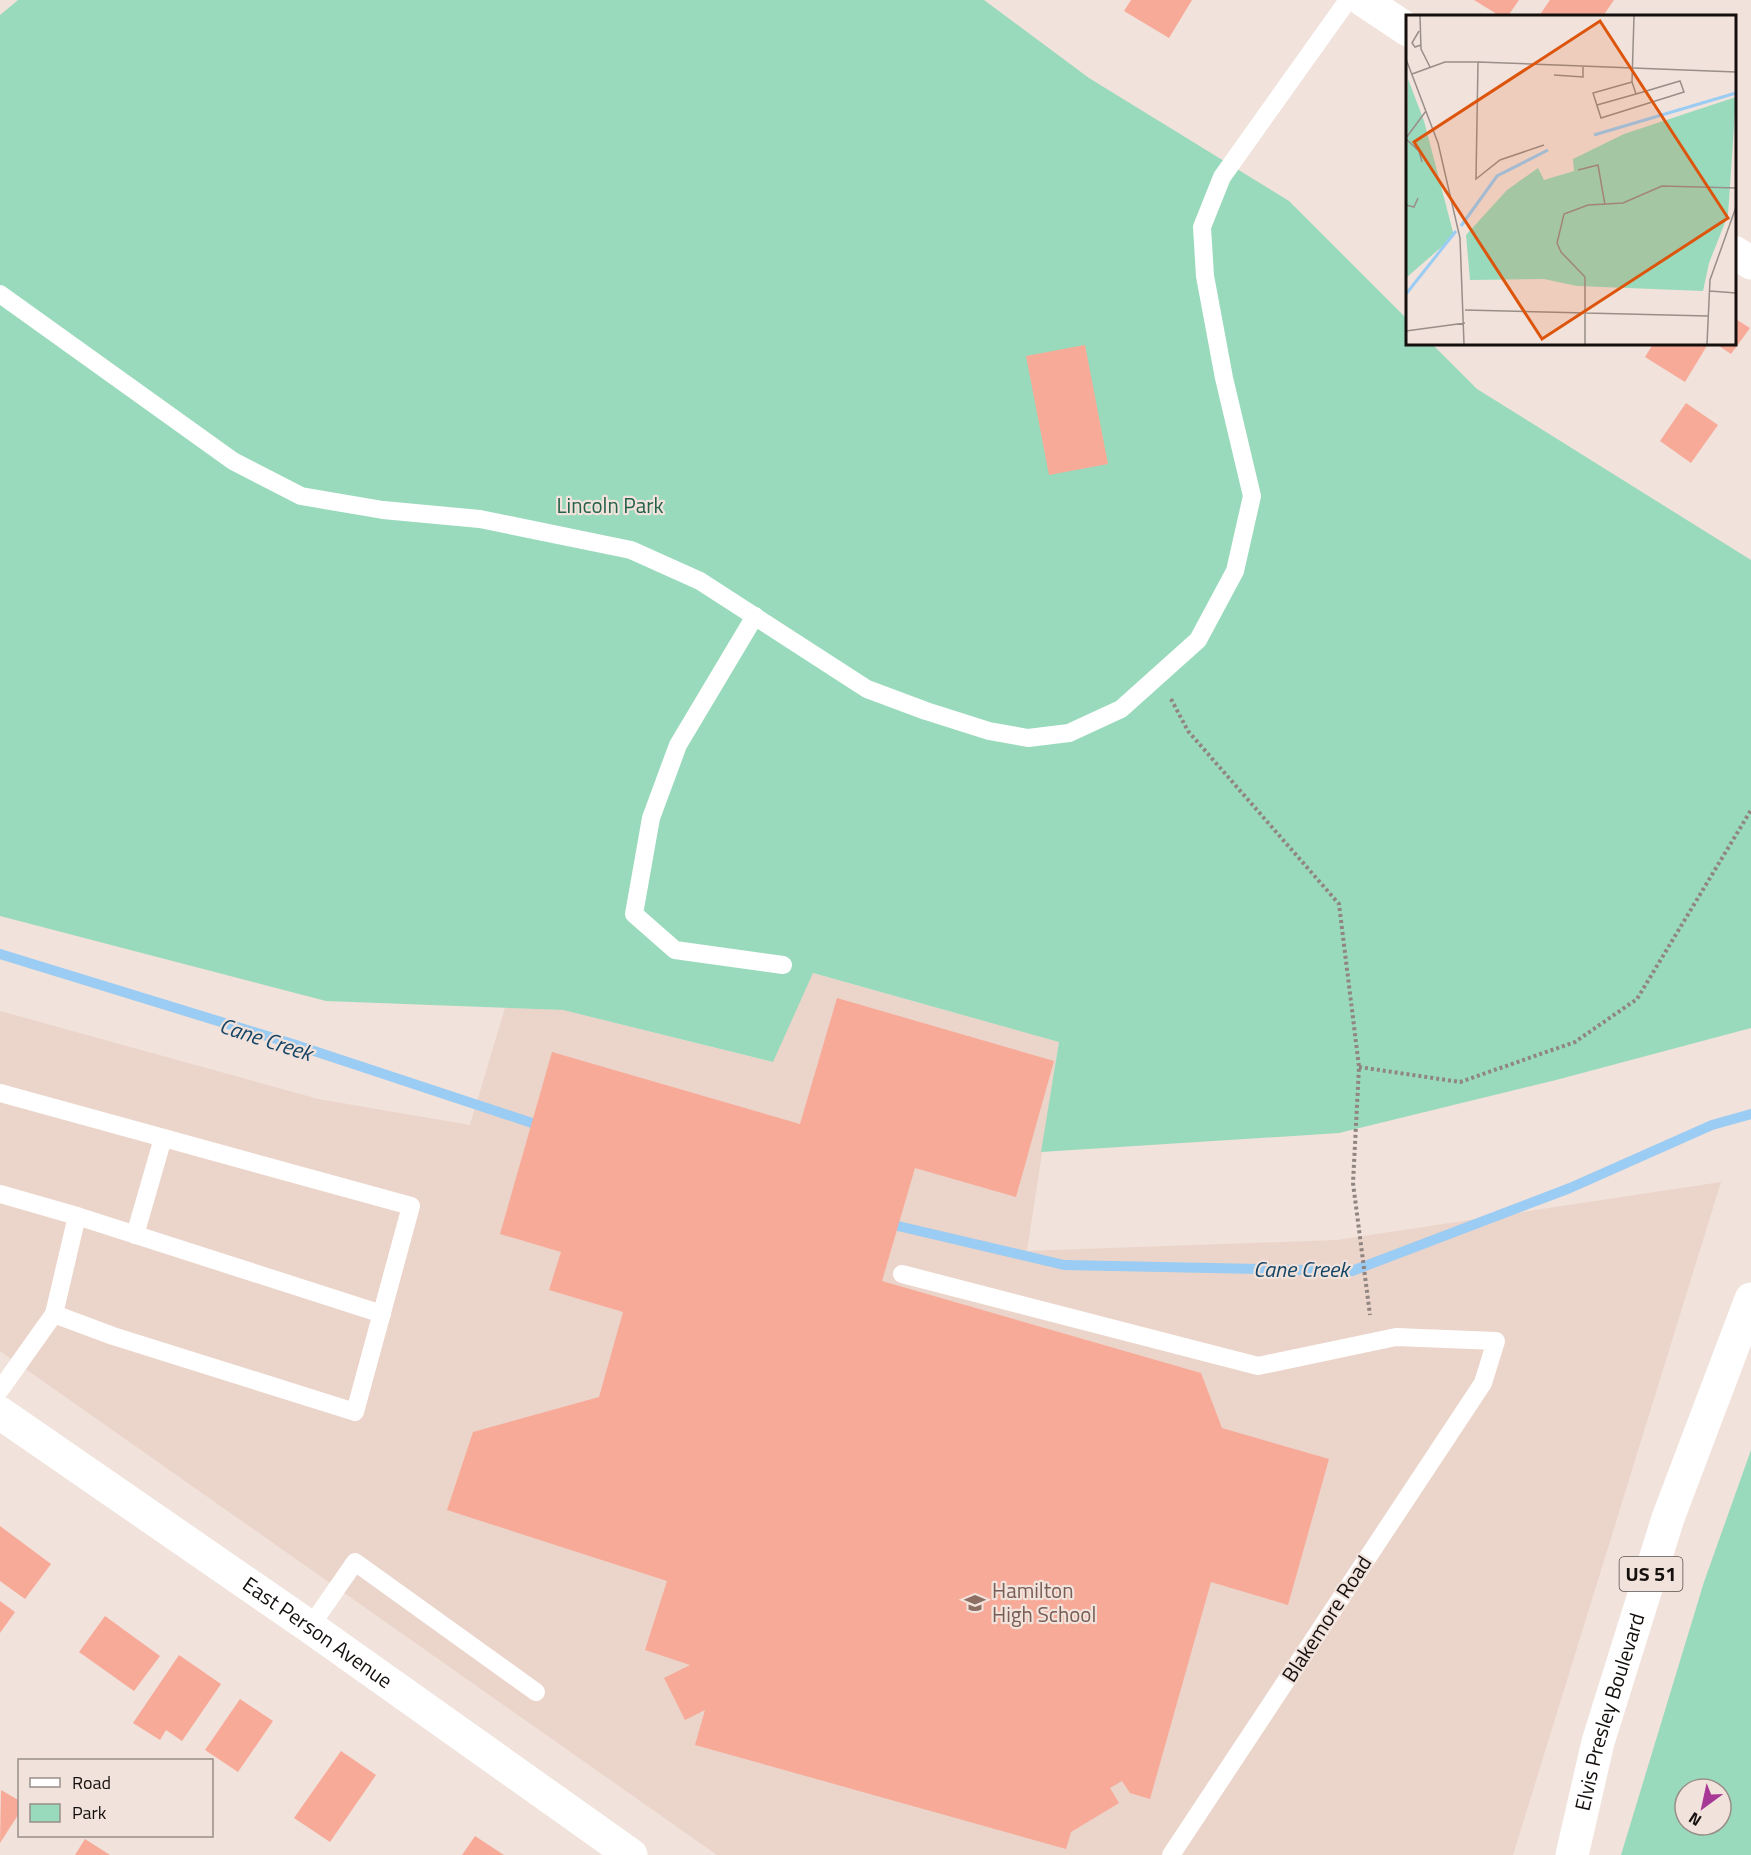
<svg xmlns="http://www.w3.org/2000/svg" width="1751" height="1855" font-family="'Titillium Web',sans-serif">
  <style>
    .built { fill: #ebd4c9 }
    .green { fill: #9adabc; fill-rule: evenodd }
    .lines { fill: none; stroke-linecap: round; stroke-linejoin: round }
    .stream { stroke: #9accf4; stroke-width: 10 }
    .building { fill: #f8aa99 }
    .path { stroke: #908580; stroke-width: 4; stroke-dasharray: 3 3; stroke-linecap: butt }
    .service { stroke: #fff; stroke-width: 18 }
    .minor { stroke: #fff; stroke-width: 33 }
    .secondary { stroke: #fff; stroke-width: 33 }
    .primary { stroke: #fff; stroke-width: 33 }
    .labels { text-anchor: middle; stroke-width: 4.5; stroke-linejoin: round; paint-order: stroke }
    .shield { fill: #f1e2db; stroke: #574f4c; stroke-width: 1.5 }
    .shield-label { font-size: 20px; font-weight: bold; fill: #15100e }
    .park-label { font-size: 21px; fill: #236149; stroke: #f1e2db }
    .education-label { font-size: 21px; fill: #785e54; stroke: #f1e2db; text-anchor: start }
    .street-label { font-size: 21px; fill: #15100e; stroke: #f1e2db }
    .water-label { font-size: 22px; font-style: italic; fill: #154566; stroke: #f1e2db }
    .inset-river { fill: none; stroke: #9accf4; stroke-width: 3 }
    .inset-road { fill: none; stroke: #998e89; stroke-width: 1.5 }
    .view { fill: #dd550c; fill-opacity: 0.15; stroke: #dd550c; stroke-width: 3 }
    .inset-edge { fill: none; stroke: #15100e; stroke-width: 3 }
  </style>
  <rect width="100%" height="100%" fill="#f1e2db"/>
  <!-- built -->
  <polygon class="built" points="812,973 1059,1042 1027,1251 1337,1240 1721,1182 1513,1855 717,1855 0,1351 0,1011 318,1099 470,1125 505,1008 563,1010 772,1062"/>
  <!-- green -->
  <g class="green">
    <polygon points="18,0 984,0 1089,78 1289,201 1407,319 1408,344 1432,344 1477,389 1751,560 1751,1028 1556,1080 1339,1133 1041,1152 1059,1042 813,973 773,1062 563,1010 326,1001 0,916 0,15"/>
    <path d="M1751,1450V1855H1621L1704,1582ZM1685,1789H1721V1825H1685Z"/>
  </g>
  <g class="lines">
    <!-- stream -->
    <g class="stream">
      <polyline points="0,954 296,1045 532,1123"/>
      <polyline points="898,1226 1064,1265 1352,1271 1570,1188 1712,1125 1751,1114"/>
    </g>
  </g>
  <!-- building -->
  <g class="building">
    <polygon points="1131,0 1192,0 1169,38 1124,11"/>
    <polygon points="1474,0 1519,0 1508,16 1500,16"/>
    <polygon points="1550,0 1614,0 1603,16 1539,16"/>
    <polygon points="1734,318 1750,328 1731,354 1716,344 1734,344"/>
    <polygon points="1653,344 1708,344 1685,382 1645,357"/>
    <polygon points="1085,345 1108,464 1049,475 1026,356"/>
    <polygon points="1686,403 1718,425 1691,463 1660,441"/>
    <polygon points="837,998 1054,1061 1016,1197 915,1168 882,1281 1201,1373 1222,1428 1329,1459 1288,1605 1211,1582 1150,1799 1130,1793 1122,1781 1110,1788 1119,1803 1071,1832 1066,1849 695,1745 705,1710 685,1720 664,1678 690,1665 645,1650 667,1581 447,1510 473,1432 599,1397 623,1312 549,1290 561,1252 500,1234 552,1052 800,1124"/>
    <polygon points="0,1526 51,1564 25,1599 0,1581"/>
    <polygon points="0,1601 15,1612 0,1633"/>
    <polygon points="105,1616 160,1656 134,1691 79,1652"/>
    <polygon points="179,1655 221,1684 182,1741 166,1730 160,1740 133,1723"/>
    <polygon points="240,1699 273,1721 238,1772 205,1750"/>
    <polygon points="341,1751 376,1775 330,1842 294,1818"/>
    <polygon points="1,1790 20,1801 20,1812 0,1843"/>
    <polygon points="475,1836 504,1855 462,1855"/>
    <polygon points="85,1839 110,1855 75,1855"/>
  </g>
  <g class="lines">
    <!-- path -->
    <g class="path">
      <polyline points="1171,699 1188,731 1339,904 1359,1067 1353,1183 1370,1315"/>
      <polyline points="1359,1067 1460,1082 1575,1042 1637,999 1751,810"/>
    </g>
    <!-- service -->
    <g class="service">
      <polyline points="0,294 233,461 301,496 383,510 480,519 631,550 700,581 867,689 926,711 989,731 1028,738 1069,733 1121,709 1198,640 1235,571 1252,496 1224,378 1205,276 1202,227 1222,177 1348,0"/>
      <polyline points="755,616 678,745 651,818 634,914 675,950 783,965"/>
      <polyline points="0,1093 411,1206 355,1412 113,1336 54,1314"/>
      <polyline points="0,1194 77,1216 54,1314 0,1390"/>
      <polyline points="77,1216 382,1314"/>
      <polyline points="135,1235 163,1138"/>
      <polyline points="902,1274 1258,1366 1396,1337 1496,1341 1483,1383 1171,1855"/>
      <polyline points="310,1627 355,1562 536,1692"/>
    </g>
    <!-- minor -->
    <g class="minor">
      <polyline points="1363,0 1408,30"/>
      <polyline points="1734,252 1751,263"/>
    </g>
    <!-- secondary -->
    <path class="secondary" id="s1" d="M0,1413L310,1627L631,1855"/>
    <!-- primary -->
    <path class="primary" id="s2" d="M1572,1855L1598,1742L1668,1518L1751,1299"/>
  </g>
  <!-- icons -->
  <defs>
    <g id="school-bare" transform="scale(1.62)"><path d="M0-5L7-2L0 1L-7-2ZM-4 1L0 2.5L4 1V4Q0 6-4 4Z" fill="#8d6e63" stroke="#f1e2db" stroke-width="2.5" paint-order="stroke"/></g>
  </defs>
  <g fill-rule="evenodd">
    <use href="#school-bare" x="975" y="1603"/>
  </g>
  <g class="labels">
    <!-- shield labels -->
    <rect class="shield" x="1619.5" y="1557" width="63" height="34" rx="4.5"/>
    <g class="shield-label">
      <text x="1651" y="1581">US 51</text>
    </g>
    <!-- park labels -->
    <g class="park-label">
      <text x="610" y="513">Lincoln Park</text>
    </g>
    <!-- education labels -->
    <g class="education-label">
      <text x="992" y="1598">Hamilton<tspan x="992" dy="24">High School</tspan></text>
    </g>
    <!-- street labels -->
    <g class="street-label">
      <text transform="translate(1327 1619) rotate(-57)" y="7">Blakemore Road</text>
      <text dy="7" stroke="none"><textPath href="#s1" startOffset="386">East Person Avenue</textPath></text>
      <text dy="7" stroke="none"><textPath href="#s2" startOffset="148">Elvis Presley Boulevard</textPath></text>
    </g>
    <!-- water labels -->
    <g class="water-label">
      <text transform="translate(266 1039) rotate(18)" y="8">Cane Creek</text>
      <text x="1301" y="1277">Cane Creek</text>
    </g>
  </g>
  <!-- overview -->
  <g transform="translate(1406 15)">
    <rect width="330" height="330" fill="#f1e2db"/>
    <path d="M2,64L18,106L48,221L0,263ZM330,82L322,200L303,248L297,276L171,271L138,264L64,265L60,220L101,175L132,153L138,165L168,156L167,144L218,119Z" fill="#9adabc"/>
    <path class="inset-river" d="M188,120L330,78M55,211L91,161L142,135M0,279L50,216"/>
    <path class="inset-road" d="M14,1L15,34L24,52M13,16L6,28L9,32L15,30M0,44L32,128L54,223L58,329M72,47L70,164L94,145L138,130M6,59L39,47H72L330,57M148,60L177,62V52M226,67L187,78L195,103L278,77L274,66L230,79L226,67L228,1M191,90L230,79M0,123L20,96M0,124L13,136L16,147M172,155L192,150L199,190M0,190L8,192L12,183M304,276L330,278M59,295L302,301M0,316L59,308M179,329V262L155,237L151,228L158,199L182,190L217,188L256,171L330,173M301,329L304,265L330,192"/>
    <path class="view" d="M194,6L322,203L136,324L8,127Z"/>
    <rect width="330" height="330" class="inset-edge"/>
  </g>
  <!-- legend -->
  <rect x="18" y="1759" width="195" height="78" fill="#f1e2db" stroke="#998e89" stroke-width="1.5"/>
  <rect x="30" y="1778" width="30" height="9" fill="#ffffff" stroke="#998e89" stroke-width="1.5"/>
  <text x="72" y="1789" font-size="18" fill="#15100e">Road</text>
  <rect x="30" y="1804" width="30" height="18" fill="#9adabc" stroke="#998e89" stroke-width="1.5"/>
  <text x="72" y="1819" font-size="18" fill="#15100e">Park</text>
  <!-- north arrow -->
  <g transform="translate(1703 1807) rotate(213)"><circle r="28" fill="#f1e2db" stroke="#998e89" stroke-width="1.5"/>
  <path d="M0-4.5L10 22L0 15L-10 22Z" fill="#a83895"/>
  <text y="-9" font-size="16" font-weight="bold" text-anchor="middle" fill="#15100e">N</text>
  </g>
</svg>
